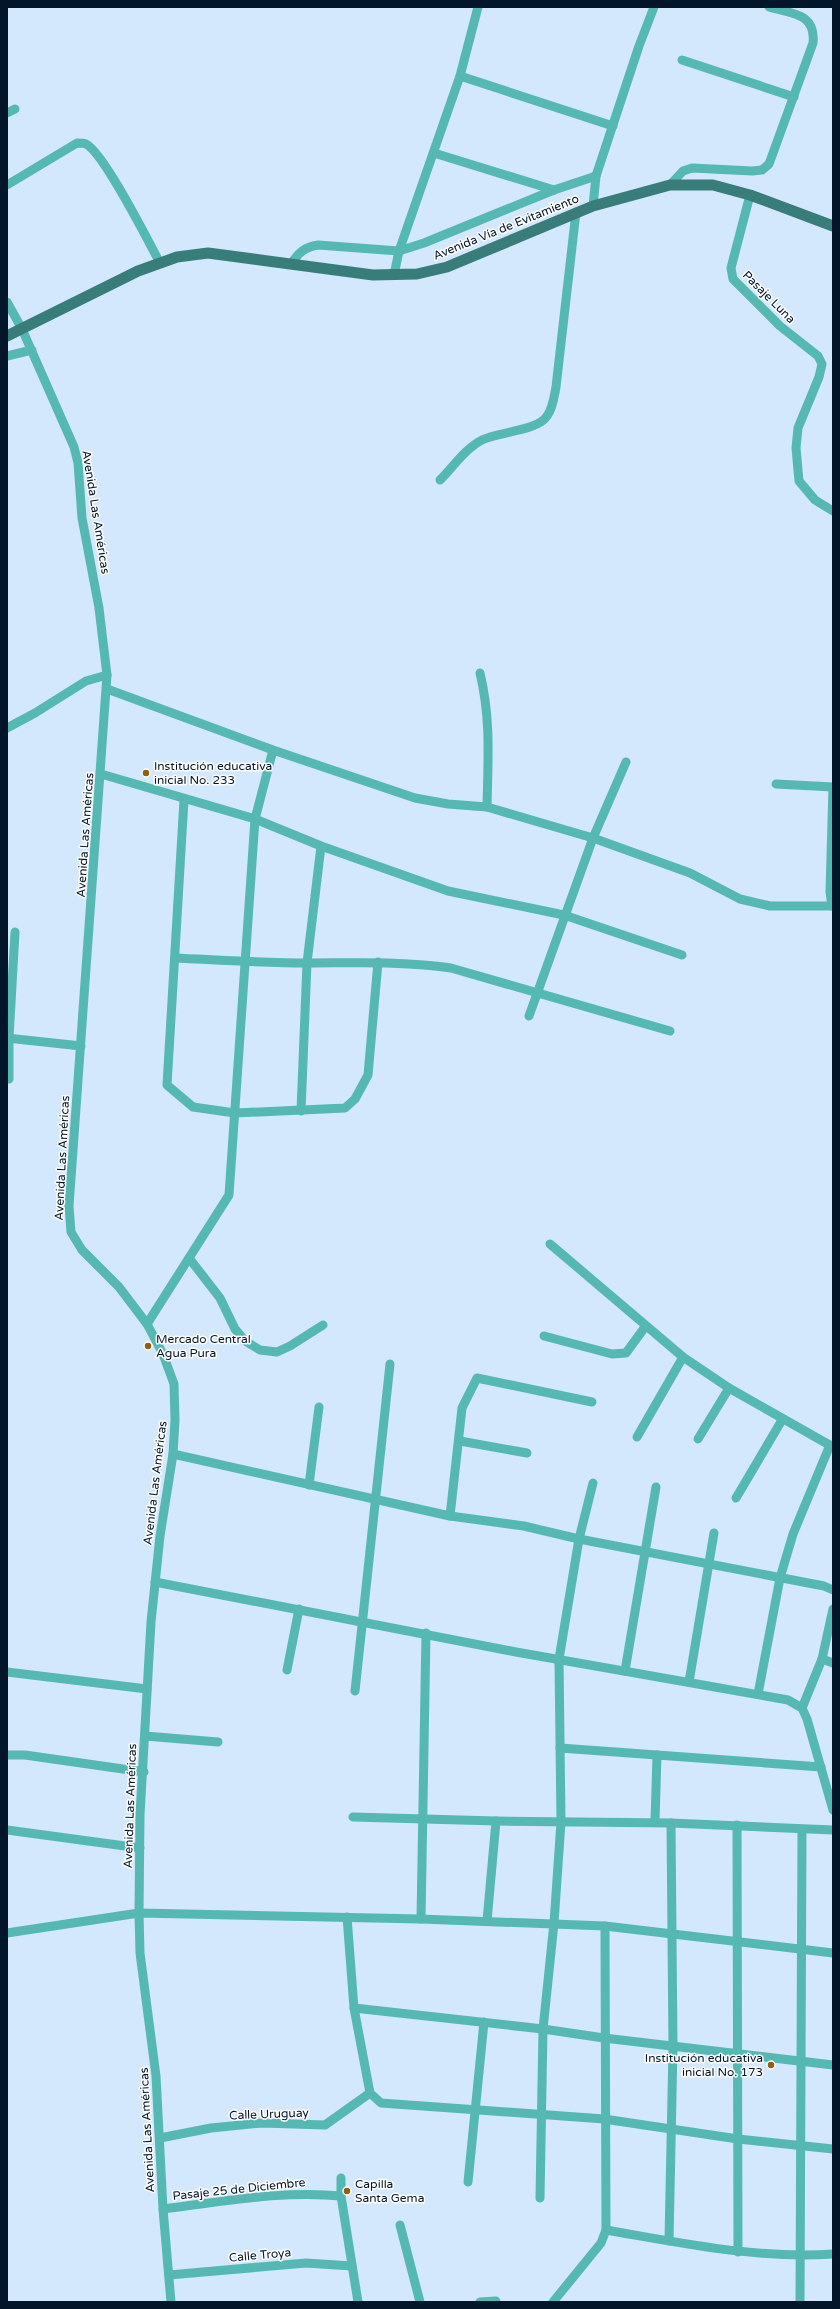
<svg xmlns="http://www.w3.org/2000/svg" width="840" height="2309" font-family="'Varela Round',sans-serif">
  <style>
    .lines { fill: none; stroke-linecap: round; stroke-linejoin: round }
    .minor { stroke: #56b8b3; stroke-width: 9 }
    .major { stroke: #387d7a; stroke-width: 11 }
    .poi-dot { fill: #915f0f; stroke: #fff; stroke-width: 1.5 }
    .labels { text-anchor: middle; stroke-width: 3; stroke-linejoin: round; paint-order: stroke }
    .street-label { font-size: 12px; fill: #031528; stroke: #fff }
    .poi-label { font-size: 12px; fill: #031528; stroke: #fff; text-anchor: start }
  </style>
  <rect width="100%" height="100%" fill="#d3e7fd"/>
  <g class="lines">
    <!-- minor -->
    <g class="minor">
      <polyline points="682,60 794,97"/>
      <polyline points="460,76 613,126"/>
      <polyline points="7,113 15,109"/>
      <polyline points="434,153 554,190"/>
      <path d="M7,185L77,143C80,143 84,143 86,144C104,153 148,241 160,263"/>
      <path d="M670,185L683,171L692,168L752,171L762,170L769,164L813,43C816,13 792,14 769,7"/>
      <polyline points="750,195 731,268 733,279 780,326 818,356 822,364 819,377 798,428 796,448 799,481 815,500 833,511"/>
      <polyline points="593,206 596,176 639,46 654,7"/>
      <path d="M291,264C299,252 305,247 318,245L399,251L424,243L554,190L596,176"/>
      <polyline points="394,275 399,251 460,76 478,7"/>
      <polyline points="7,302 22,329 74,447 78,463 82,518 99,608 107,675 69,1206 71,1232 82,1250 119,1287 147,1324 163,1354 174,1384 175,1420 173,1454 160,1536 151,1622 140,1815 139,1913 140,1953 156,2076 163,2209 171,2302"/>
      <polyline points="7,356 32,350"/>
      <path d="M440,480C453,467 466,448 482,440C497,432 538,431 547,416C553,408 554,397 556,387L576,212"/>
      <path d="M480,673C491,719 488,759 487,807"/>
      <polyline points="107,689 273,750 415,798 448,804 487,807 593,838 690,873 740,899 770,906 833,906"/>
      <polyline points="7,728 35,713 86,681 107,675"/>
      <polyline points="101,774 255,819 321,846 448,891 564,915 682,955"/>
      <polyline points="776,784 833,787"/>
      <polyline points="184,800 167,1085 193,1107 235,1113 345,1108 355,1099 368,1075 378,962"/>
      <polyline points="832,906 830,892 833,787"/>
      <path d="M175,958C219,960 264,963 308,963C357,963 403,961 451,968L670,1031"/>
      <polyline points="529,1016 593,838 626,762"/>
      <polyline points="7,1038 81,1046"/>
      <polyline points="9,1079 9,1038 15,932"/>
      <polyline points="301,1111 307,963 321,846"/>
      <polyline points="550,1244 683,1357 729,1388 833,1447"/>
      <polyline points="189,1258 220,1298 235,1329 245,1341 260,1350 277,1352 290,1346 323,1325"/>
      <polyline points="147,1324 229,1195 255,819 273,750"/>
      <polyline points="544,1336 612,1354 626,1353 645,1327"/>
      <polyline points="637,1437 683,1357"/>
      <polyline points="698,1439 729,1388"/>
      <polyline points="460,1441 527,1453"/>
      <polyline points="173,1454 450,1516 524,1526 579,1539 824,1586 833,1590"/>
      <polyline points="309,1485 319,1407"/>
      <polyline points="736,1498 782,1420"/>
      <polyline points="450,1516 462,1408 477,1378 592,1402"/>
      <polyline points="155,1582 516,1652 788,1700 802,1708 807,1719 833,1810"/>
      <polyline points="822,1659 833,1663"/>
      <polyline points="287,1670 299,1609"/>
      <polyline points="625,1671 656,1487"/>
      <polyline points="7,1672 147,1689"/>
      <polyline points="689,1682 714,1533"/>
      <polyline points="355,1691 390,1364"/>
      <polyline points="758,1694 780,1578 793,1534 830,1445"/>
      <polyline points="802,1708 822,1659 833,1609"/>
      <polyline points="145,1736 218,1742"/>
      <polyline points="560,1748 657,1755"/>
      <polyline points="7,1755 25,1755 144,1772"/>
      <polyline points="353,1817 496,1821 671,1823 833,1830"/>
      <polyline points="655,1822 657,1755 821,1767"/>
      <polyline points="737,1825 738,2252"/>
      <polyline points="7,1830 140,1848"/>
      <polyline points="347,1917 354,2008 370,2093 381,2103 604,2119 738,2139 833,2149"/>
      <polyline points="421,1919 426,1633"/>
      <polyline points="487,1921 496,1821"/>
      <polyline points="7,1933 139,1913 421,1919 605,1926 833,1953"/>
      <polyline points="354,2008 543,2029 604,2038 833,2065"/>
      <polyline points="160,2138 211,2128 262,2123 325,2125 370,2093"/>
      <polyline points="341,2178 341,2196 358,2302"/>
      <polyline points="468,2182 484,2022"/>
      <polyline points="540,2198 543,2029 554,1923 561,1822 559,1659 579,1539 593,1483"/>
      <path d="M163,2209C222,2202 282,2190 341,2196"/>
      <polyline points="400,2225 420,2302"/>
      <path d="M606,2230C682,2243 756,2259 833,2254"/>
      <polyline points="669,2241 673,2047 671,1823"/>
      <polyline points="169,2275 306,2263 352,2266"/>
      <polyline points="480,2302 496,2301"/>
      <polyline points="553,2302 601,2243 606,2230 605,1926"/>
      <polyline points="800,2302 802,1830"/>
    </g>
    <!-- major -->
    <polyline class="major" points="7,336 138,271 177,257 208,253 373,275 417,274 447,267 593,206 670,185 713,185 750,195 833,226"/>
  </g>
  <!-- markers -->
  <g class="poi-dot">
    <circle cx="146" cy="773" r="4"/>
    <circle cx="148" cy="1346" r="4"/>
    <circle cx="771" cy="2065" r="4"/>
    <circle cx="347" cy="2191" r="4"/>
  </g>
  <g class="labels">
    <!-- street labels -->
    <g class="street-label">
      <text transform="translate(506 227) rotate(-22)" y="4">Avenida Vía de Evitamiento</text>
      <text transform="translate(769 297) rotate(45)" y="4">Pasaje Luna</text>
      <text transform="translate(96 512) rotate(81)" y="4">Avenida Las Américas</text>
      <text transform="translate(85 835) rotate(-86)" y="4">Avenida Las Américas</text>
      <text transform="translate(62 1158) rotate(-87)" y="4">Avenida Las Américas</text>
      <text transform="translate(155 1483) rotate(-83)" y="4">Avenida Las Américas</text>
      <text transform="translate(130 1806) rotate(-88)" y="4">Avenida Las Américas</text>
      <text transform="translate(269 2114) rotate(-2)" y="4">Calle Uruguay</text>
      <text transform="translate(147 2130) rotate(-93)" y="4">Avenida Las Américas</text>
      <text transform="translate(239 2189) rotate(-6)" y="4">Pasaje 25 de Diciembre</text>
      <text transform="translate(260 2255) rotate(-5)" y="4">Calle Troya</text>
    </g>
    <!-- poi labels -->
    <g class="poi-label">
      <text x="154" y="770">Institución educativa<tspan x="154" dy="14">inicial No. 233</tspan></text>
      <text x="156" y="1343">Mercado Central<tspan x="156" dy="14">Agua Pura</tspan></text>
      <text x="763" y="2062" text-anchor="end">Institución educativa<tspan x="763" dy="14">inicial No. 173</tspan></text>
      <text x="355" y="2188">Capilla<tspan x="355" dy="14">Santa Gema</tspan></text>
    </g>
  </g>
  <!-- border -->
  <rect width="840" height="2309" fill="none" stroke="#031528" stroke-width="16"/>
</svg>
